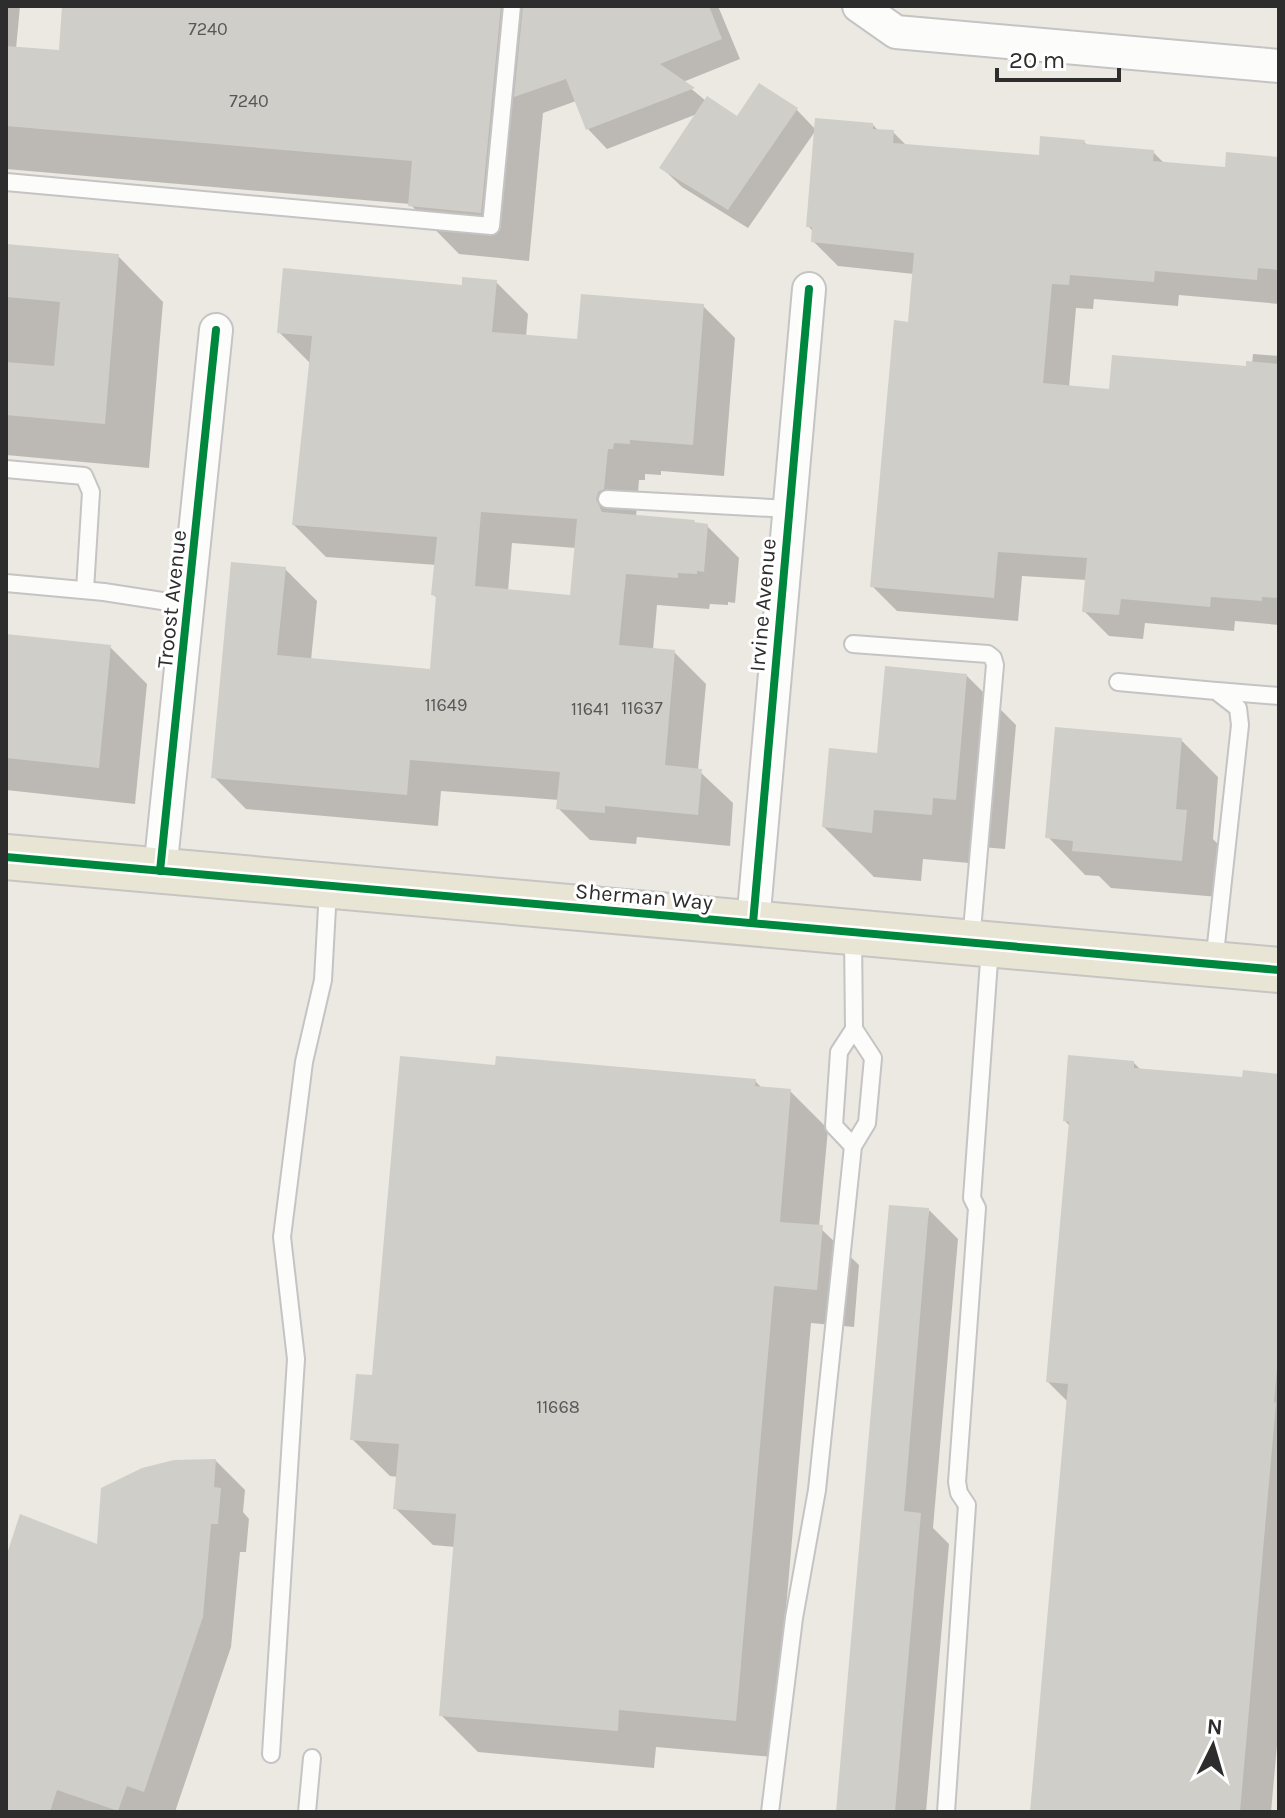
<svg xmlns="http://www.w3.org/2000/svg" width="1285" height="1818" font-family="Karla,sans-serif">
  <style>
    .shadow { fill: #0003; fill-rule: evenodd }
    .building { fill: #d0cec9; fill-rule: evenodd }
    .lines { fill: none; stroke-linecap: round; stroke-linejoin: round }
    .service-casing { stroke: #c5c4c4; stroke-width: 20 }
    .minor-casing { stroke: #c5c4c4; stroke-width: 36 }
    .primary-casing { stroke: #c6c5c3; stroke-width: 48 }
    .service { stroke: #fcfcfb; stroke-width: 16 }
    .minor { stroke: #fcfcfb; stroke-width: 32 }
    .primary { stroke: #e9e5d4; stroke-width: 44 }
    .cycleway-casing { stroke: #fff; stroke-width: 13 }
    .cycleway { stroke: #00873e; stroke-width: 8 }
    .labels { text-anchor: middle; stroke-width: 6; stroke-linejoin: round; paint-order: stroke }
    .number-label { font-size: 18px; fill: #585756 }
    .street-label { font-size: 22px; fill: #2d2d2d; stroke: #fff }
  </style>
  <rect width="100%" height="100%" fill="#ece8e2"/>
  <!-- shadow -->
  <g class="shadow">
    <polygon points="6,6 20,6 16,49 61,52 64,6 718,6 740,59 683,82 706,101 738,119 760,85 797,110 816,130 873,125 879,131 893,132 907,146 1040,158 1084,142 1088,146 1153,152 1165,164 1227,169 1279,159 1279,304 1179,295 1178,306 1094,299 1093,309 1076,308 1069,387 1111,391 1247,368 1252,364 1253,354 1279,356 1279,625 1235,621 1234,631 1145,623 1143,639 1109,636 1084,611 1087,580 1022,576 1018,621 897,611 872,586 909,324 914,274 838,266 813,241 814,232 808,226 816,130 748,228 682,187 662,168 697,114 607,149 588,129 576,101 543,113 529,261 459,254 410,204 6,169"/>
    <polygon points="6,246 118,256 163,302 149,468 6,455"/>
    <path d="M496,282L528,314L526,337L578,342L703,306L735,338L724,476L661,471V475L645,474V480H639L636,517L694,522L697,525L707,526L739,558L735,603L728,602V605L710,604L709,609L657,605L653,650L674,652L706,684L698,770L733,803L730,846L637,837L636,844L590,840L558,808L559,800L441,791L438,826L246,809L214,777L285,569L317,601L311,660L431,671L438,599L434,595L437,565L326,557L294,525L311,364L279,332L463,287ZM512,543L576,548L572,597L508,591Z"/>
    <polygon points="6,636 110,647 147,684 135,804 6,790"/>
    <polygon points="966,675 1016,725 1005,849 982,847 981,864 923,859 921,881 874,877 824,827 879,755"/>
    <polygon points="1181,740 1218,777 1213,839 1223,849 1219,897 1111,888 1099,876 1085,875 1048,837"/>
    <polygon points="1134,1063 1141,1070 1244,1079 1279,1076 1279,1723 1271,1812 1032,1812 1068,1402 1048,1382 1071,1127 1065,1121"/>
    <polygon points="497,1067 755,1081 763,1089 790,1091 828,1129 819,1227 859,1265 854,1327 811,1323 773,1757 656,1747 654,1768 478,1752 441,1715 455,1547 433,1545 395,1508 398,1477 390,1476 352,1439 374,1377"/>
    <polygon points="929,1210 958,1239 933,1528 949,1544 926,1812 838,1812"/>
    <polygon points="216,1461 245,1490 243,1512 249,1519 246,1552 240,1552 231,1647 175,1812 6,1812 6,1554 99,1546"/>
  </g>
  <!-- building -->
  <g class="building">
    <polygon points="62,6 501,6 481,213 408,206 412,161 6,126 6,46 59,50"/>
    <polygon points="523,6 709,6 722,39 660,64 695,88 586,130 566,79 514,97"/>
    <polygon points="759,83 798,108 728,210 659,168 707,96 737,116"/>
    <polygon points="815,118 873,123 873,129 894,130 893,143 1039,155 1040,136 1085,140 1084,144 1154,150 1153,161 1225,167 1226,152 1279,157 1279,270 1258,268 1257,280 1155,271 1154,282 1070,275 1069,285 1052,284 1043,383 1109,389 1112,355 1246,366 1246,361 1279,364 1279,598 1262,597 1262,601 1211,597 1210,607 1121,599 1119,615 1082,612 1087,558 998,552 994,598 870,587 894,320 908,322 914,253 811,242 812,227 806,227"/>
    <polygon points="6,244 119,254 105,424 6,415 6,362 54,366 60,302 6,297"/>
    <path d="M283,268L462,285V277L497,280L492,332L577,339L581,294L704,304L693,445L630,440V444L614,443L613,449H608L604,489L598,492L596,499L602,512L695,520L694,522L708,524L704,572L697,571V574L678,573V578L626,574L619,645L675,650L665,765L702,769L698,815L605,806V813L556,809L560,772L410,760L407,795L211,778L231,562L286,567L277,655L430,669L436,596L431,595L437,537L292,525L312,336L277,333ZM481,512L577,519L570,595L475,586Z"/>
    <polygon points="6,634 111,645 99,768 6,758"/>
    <polygon points="885,666 967,674 956,800 933,798 932,815 874,810 872,833 822,827 829,748 877,753"/>
    <polygon points="1055,727 1182,738 1176,809 1187,810 1182,861 1072,851 1073,841 1045,838"/>
    <polygon points="1068,1055 1134,1061 1134,1068 1242,1077 1243,1070 1279,1074 1279,1347 1274,1402 1276,1403 1240,1812 1030,1812 1068,1384 1046,1382 1069,1122 1063,1121"/>
    <polygon points="400,1056 495,1065 496,1056 756,1079 755,1086 791,1089 780,1222 823,1225 817,1290 774,1286 736,1721 619,1710 618,1731 439,1716 456,1514 393,1509 399,1444 350,1440 356,1374 372,1375"/>
    <polygon points="889,1205 929,1208 904,1511 921,1513 895,1812 836,1812"/>
    <polygon points="216,1459 214,1487 221,1488 218,1524 211,1524 203,1617 144,1792 127,1786 118,1811 57,1790 50,1812 6,1812 6,1557 20,1514 97,1544 101,1488 142,1468 174,1460"/>
  </g>
  <g class="lines">
    <!-- service casing -->
    <g class="service-casing">
      <g id="service">
        <polyline points="6,182 491,226 512,6"/>
        <polyline points="6,469 84,476 91,492 85,590"/>
        <polyline points="607,499 789,509"/>
        <polyline points="6,583 104,592 188,605"/>
        <polyline points="853,644 988,654 993,658 995,665 971,942"/>
        <polyline points="1118,682 1216,691 1238,708 1240,725 1214,963"/>
        <polyline points="1217,691 1279,696"/>
        <polyline points="853,1146 834,1126 839,1052 854,1029"/>
        <polyline points="271,1754 296,1359 282,1237 304,1062 323,980 328,889"/>
        <polyline points="307,1812 312,1758"/>
        <polyline points="770,1812 794,1618 817,1490 853,1146 867,1123 873,1058 854,1029 853,934"/>
        <polyline points="946,1812 967,1505 959,1493 957,1482 977,1208 972,1198 990,947"/>
      </g>
    </g>
    <!-- minor casing -->
    <g class="minor-casing">
      <g id="minor">
        <polyline points="859,6 896,32 1279,66"/>
        <polyline points="160,871 216,330"/>
        <polyline points="753,923 809,289"/>
      </g>
    </g>
    <!-- primary casing -->
    <g class="primary-casing">
      <polyline id="primary" points="6,857 1279,970"/>
    </g>
    <!-- service -->
    <use href="#service" class="service"/>
    <!-- minor -->
    <use href="#minor" class="minor"/>
    <!-- primary -->
    <use href="#primary" class="primary"/>
    <!-- cycleway casing -->
    <g class="cycleway-casing">
      <g id="cycleway">
        <polyline points="6,857 1279,970"/>
        <polyline points="160,871 216,330"/>
        <polyline points="753,923 809,289"/>
      </g>
    </g>
    <!-- cycleway -->
    <use href="#cycleway" class="cycleway"/>
  </g>
  <g class="labels">
    <!-- number labels -->
    <g class="number-label">
      <text x="208" y="35">7240</text>
      <text x="249" y="107">7240</text>
      <text x="446" y="711">11649</text>
      <text x="642" y="714">11637</text>
      <text x="590" y="715">11641</text>
      <text x="558" y="1413">11668</text>
    </g>
    <!-- street labels -->
    <g class="street-label">
      <text transform="translate(171 599) rotate(-84)" y="8">Troost Avenue</text>
      <text transform="translate(762 605) rotate(-85)" y="8">Irvine Avenue</text>
      <text transform="translate(644 896) rotate(5)" y="8">Sherman Way</text>
    </g>
  </g>
  <!-- border -->
  <rect width="1285" height="1818" fill="none" stroke="#2d2d2d" stroke-width="16"/>
  <!-- north arrow -->
  <g transform="translate(1213 1746) rotate(5)" stroke="#ffffff" stroke-width="6" paint-order="stroke">
  <path d="M0-6L14 30L0 20L-14 30Z" fill="#2d2d2d"/>
  <text y="-12" font-size="22" font-weight="bold" text-anchor="middle" fill="#2d2d2d">N</text>
  </g>
  <!-- scale -->
  <path d="M997 68v12h122v-12" fill="none" stroke="#2d2d2d" stroke-width="4"/>
  <text x="1009" y="68" font-size="24" fill="#2d2d2d" stroke="#ffffff" stroke-width="6" paint-order="stroke">20 m</text>
</svg>
